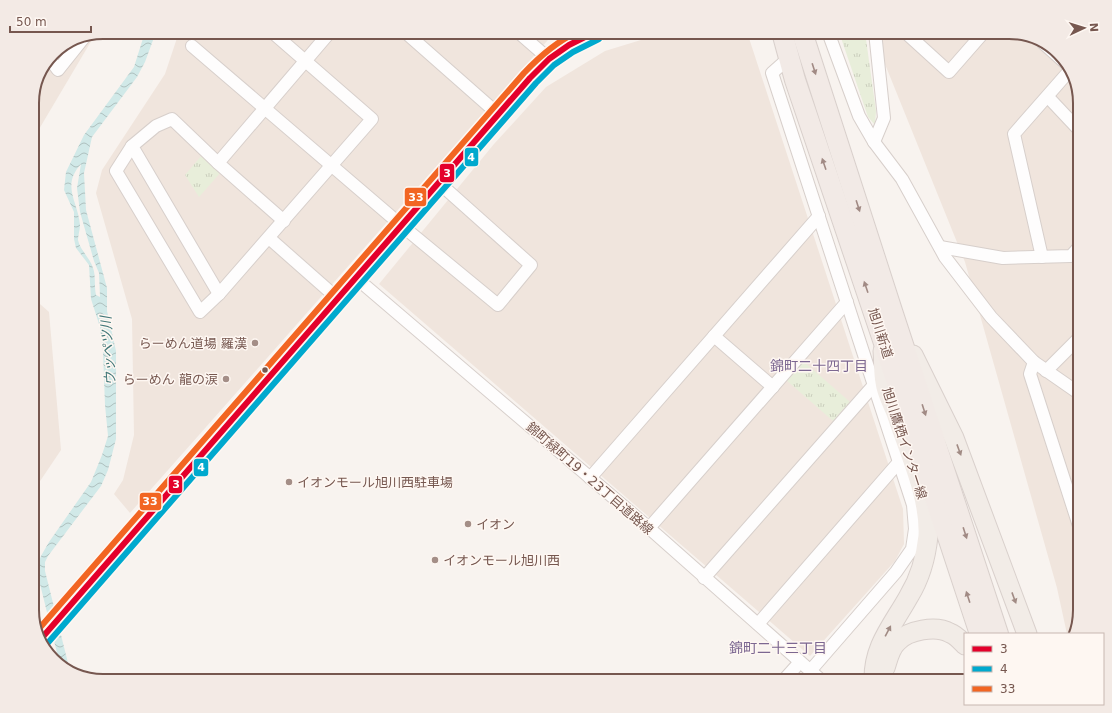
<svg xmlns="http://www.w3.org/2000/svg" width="1112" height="713" font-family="'DejaVu Sans','Noto Sans JP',sans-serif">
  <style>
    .residential { fill: #f0e5dd }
    .grass { fill: url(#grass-tufts) }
    .water { fill: url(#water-waves); fill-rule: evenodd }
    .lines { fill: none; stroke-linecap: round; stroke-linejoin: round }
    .minor-casing { stroke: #d7cfcb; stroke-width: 14 }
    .secondary-casing { stroke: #d8cfcb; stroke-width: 19 }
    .primary-casing { stroke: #d9d0cc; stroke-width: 21 }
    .trunk-casing { stroke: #d9d0cc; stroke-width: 22 }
    .minor { stroke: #fefdfd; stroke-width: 12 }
    .secondary { stroke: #fefdfd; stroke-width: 17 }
    .primary { stroke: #f2ece7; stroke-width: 19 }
    .trunk { stroke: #f2eae6; stroke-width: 20 }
    .bus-1-casing { stroke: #fef7f2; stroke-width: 9 }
    .bus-2-casing { stroke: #fef7f2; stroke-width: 9 }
    .bus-3-casing { stroke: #fef7f2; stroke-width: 9 }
    .bus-1 { stroke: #e4002b; stroke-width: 6 }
    .bus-2 { stroke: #00a9ce; stroke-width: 6 }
    .bus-3 { stroke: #f26522; stroke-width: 6 }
    .oneway { fill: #a18a84 }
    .oneway2 { fill: #a18b84 }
    .poi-dot { fill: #a48e87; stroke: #fef7f2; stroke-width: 1.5 }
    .bus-dot { fill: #76574f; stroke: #fef7f2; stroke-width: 1.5 }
    .labels { text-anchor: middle; stroke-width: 3; stroke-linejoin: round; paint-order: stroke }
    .street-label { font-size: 13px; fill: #76574f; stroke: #fef7f2 }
    .poi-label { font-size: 13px; fill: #76574f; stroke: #fef7f2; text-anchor: start }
    .water-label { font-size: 14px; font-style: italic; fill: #427879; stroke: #fef7f2 }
    .neighbourhood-label { font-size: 14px; fill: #7c6791; stroke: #fef7f2 }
    .rim { fill: none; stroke: #76574f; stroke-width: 2 }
    .line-badge { stroke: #fef7f2; stroke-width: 1.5 }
    .badge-label { font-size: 11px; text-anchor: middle; font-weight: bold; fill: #fff }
  </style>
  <defs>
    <pattern id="grass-tufts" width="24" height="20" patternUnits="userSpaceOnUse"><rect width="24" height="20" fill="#e8eeda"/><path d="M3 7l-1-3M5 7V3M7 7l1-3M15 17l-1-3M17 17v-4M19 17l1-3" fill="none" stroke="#cacebd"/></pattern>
    <pattern id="water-waves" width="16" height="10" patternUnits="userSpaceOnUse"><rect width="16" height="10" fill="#d1e9e8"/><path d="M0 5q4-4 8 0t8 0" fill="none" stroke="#aec0be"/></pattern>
  </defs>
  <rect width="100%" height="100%" fill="#f8f3ef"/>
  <!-- residential -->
  <g class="residential">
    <polygon points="179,32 555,32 130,513 114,494 123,480 134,435 132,319 96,193 102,170 165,74"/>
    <polygon points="667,32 747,32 903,509 904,544 895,561 810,656 379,284 494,144 546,87 605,51"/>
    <polygon points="872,32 1009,32 1048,44 1071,67 1080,102 1080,611 1073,634 1067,634 1057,588 965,262"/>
    <polygon points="94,34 93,38 32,141 32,98 53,52 76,37"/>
    <polygon points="32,297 49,312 61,450 32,493"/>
  </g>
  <!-- grass -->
  <g class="grass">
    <polygon points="839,32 865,32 876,111 875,125 868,117"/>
    <polygon points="202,155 221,172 199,197 185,175"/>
    <polygon points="802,360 850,402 833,421 786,380"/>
  </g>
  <!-- water -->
  <path class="water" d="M145,32H156L145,62L137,77L92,137L84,173L86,210L107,288V311L116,351V439L108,470L101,486L48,556L45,562V571L70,671L64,669L60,665L39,580L37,566L41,556L49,542L91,482L102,455L108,436L105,405L103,351L100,327L91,299L89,265L76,248L74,239V212L64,190L66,172L84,135L134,67ZM81,164L77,188L80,212L94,261L99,273L100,297L96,295C94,286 96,276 93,268C90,258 80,250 78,240C78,235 80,230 80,225C78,201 61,186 81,164Z"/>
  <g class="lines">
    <!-- minor casing -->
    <g class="minor-casing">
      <g id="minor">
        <polyline points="405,32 498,114"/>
        <polyline points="518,32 549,59"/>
        <polyline points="828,32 859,116 874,142 902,179 945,257 991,317 1034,362 1080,394"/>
        <polyline points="905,32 949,72 984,32"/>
        <polyline points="1042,42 1070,67"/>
        <polyline points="192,46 401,225 498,305 531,265 438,182"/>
        <polyline points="790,57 772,73 913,505 915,529 912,549 896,572 810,671"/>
        <polyline points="50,59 58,70 86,35"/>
        <polyline points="1048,97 1080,131"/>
        <polyline points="874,142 884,118 875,32"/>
        <polyline points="132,146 116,171 200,312 219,294 372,119 272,32"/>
        <polyline points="218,163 330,32"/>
        <polyline points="269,238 337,298"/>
        <polyline points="940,247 1003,258 1071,256 1080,246"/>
        <polyline points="1042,257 1014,134 1071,69"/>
        <polyline points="355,277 649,528 822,681"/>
        <polyline points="219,294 132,146 156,126 172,119 218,163 284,221"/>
        <polyline points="714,336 773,387"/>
        <polyline points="1034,362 1030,374 1080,529"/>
        <polyline points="1046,371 1080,337"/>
        <polyline points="590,478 819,216"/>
        <polyline points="649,528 847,302"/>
        <polyline points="704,578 874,385"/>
        <polyline points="758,624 899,462"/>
        <polyline points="783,681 800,662"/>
      </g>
    </g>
    <!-- secondary casing -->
    <g class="secondary-casing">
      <path id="secondary" d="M40,640C81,590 126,543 168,494C288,355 408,215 530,78L549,59L569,45L595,32"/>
    </g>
    <!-- primary casing -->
    <g class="primary-casing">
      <g id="primary">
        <polyline points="913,355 954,438 1027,634"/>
        <path d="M885,668C888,659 890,648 897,642C908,630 936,625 950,633C956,635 961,641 965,645"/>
        <path d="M874,681C873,646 893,625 909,596C920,578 926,556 928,536C930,496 908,450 896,413C892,403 886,392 885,382C883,372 884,361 883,351"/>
      </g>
    </g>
    <!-- trunk casing -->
    <g class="trunk-casing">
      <g id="trunk">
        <polyline points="782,32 795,80 882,337 980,634"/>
        <polyline points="802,32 893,314 998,634"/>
      </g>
    </g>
    <!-- minor -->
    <use href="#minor" class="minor"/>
    <!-- secondary -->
    <use href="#secondary" class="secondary"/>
    <!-- primary -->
    <use href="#primary" class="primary"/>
    <!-- trunk -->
    <use href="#trunk" class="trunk"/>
    <!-- bus-1 casing -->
    <g class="bus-1-casing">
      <polyline id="bus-1" points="40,640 530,78 549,59 569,45 595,32"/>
    </g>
    <!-- bus-2 casing -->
    <g class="bus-2-casing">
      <polyline id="bus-2" points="46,645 536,83 554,65 573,52 599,39"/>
    </g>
    <!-- bus-3 casing -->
    <g class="bus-3-casing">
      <path id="bus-3" d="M37,631L524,73C540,56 556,42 577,32"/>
    </g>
    <!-- bus-1 -->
    <use href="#bus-1" class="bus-1"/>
    <!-- bus-2 -->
    <use href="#bus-2" class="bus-2"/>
    <!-- bus-3 -->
    <use href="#bus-3" class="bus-3"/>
  </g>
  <!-- one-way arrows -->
  <defs><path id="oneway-solid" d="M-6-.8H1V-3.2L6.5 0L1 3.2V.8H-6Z"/></defs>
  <g class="oneway">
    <use href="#oneway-solid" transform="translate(814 69) rotate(72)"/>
    <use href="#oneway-solid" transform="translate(824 164) rotate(-109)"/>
    <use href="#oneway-solid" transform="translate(858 206) rotate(72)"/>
    <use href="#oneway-solid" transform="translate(866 287) rotate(-109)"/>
    <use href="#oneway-solid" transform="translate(924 410) rotate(72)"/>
    <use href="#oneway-solid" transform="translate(965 533) rotate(72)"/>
    <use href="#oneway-solid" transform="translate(968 597) rotate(-108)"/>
  </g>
  <g class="oneway2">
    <use href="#oneway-solid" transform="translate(959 450) rotate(70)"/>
    <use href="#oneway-solid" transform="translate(1014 598) rotate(70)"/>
    <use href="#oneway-solid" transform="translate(888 631) rotate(-62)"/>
  </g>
  <!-- markers -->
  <g class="poi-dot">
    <circle cx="255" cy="343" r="4"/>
    <circle cx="226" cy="379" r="4"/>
    <circle cx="289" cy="482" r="4"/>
    <circle cx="468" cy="524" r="4"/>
    <circle cx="435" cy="560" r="4"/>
  </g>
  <circle class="bus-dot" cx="265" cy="370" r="3.5"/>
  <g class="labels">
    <!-- street labels -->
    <g class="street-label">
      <text transform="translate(881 333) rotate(72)" y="5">旭川新道</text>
      <text transform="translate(905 443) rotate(72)" y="5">旭川鷹栖インター線</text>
      <text transform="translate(590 478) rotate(41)" y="5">錦町緑町19・23丁目道路線</text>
    </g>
    <!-- poi labels -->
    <g class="poi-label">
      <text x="247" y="348" text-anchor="end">らーめん道場 羅漢</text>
      <text x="218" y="384" text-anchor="end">らーめん 龍の涙</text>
      <text x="297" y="487">イオンモール旭川西駐車場</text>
      <text x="476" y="529">イオン</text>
      <text x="443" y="565">イオンモール旭川西</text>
    </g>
    <!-- water labels -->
    <g class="water-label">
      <text transform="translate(108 351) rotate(-94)" y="5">ウッペツ川</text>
    </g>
    <!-- neighbourhood labels -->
    <g class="neighbourhood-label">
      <text x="819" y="371">錦町二十四丁目</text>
      <text x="778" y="653">錦町二十三丁目</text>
    </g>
  </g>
  <!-- crop -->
  <path d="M0 0H1112V713H0ZM103 39H1009A64 64 0 0 1 1073 103V610A64 64 0 0 1 1009 674H103A64 64 0 0 1 39 610V103A64 64 0 0 1 103 39Z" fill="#f3eae5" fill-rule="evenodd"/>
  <path class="rim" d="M103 39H1009A64 64 0 0 1 1073 103V610A64 64 0 0 1 1009 674H103A64 64 0 0 1 39 610V103A64 64 0 0 1 103 39Z"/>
  <g class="line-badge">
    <rect x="464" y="147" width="15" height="20" rx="4" fill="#00a9ce"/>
    <rect x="439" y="163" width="16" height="20" rx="4" fill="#e4002b"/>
    <rect x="404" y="187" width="23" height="20" rx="4" fill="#f26522"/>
    <rect x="193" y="458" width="16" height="19" rx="4" fill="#00a9ce"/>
    <rect x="168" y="475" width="15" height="19" rx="4" fill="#e4002b"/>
    <rect x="139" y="492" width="23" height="19" rx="4" fill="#f26522"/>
  </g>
  <g class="badge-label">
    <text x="471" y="161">4</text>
    <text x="447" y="177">3</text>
    <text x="416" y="201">33</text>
    <text x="201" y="471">4</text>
    <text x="176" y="488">3</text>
    <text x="150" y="505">33</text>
  </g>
  <!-- legend -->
  <rect x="964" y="633" width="140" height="72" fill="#fef7f2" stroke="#c8b7b1"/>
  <rect x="972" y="646" width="20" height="6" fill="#e4002b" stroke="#c8b7b1"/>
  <text x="1000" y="653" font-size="12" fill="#76574f">3</text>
  <rect x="972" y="666" width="20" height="6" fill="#00a9ce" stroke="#c8b7b1"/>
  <text x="1000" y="673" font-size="12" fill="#76574f">4</text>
  <rect x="972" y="686" width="20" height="6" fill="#f26522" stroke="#c8b7b1"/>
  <text x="1000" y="693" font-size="12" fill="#76574f">33</text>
  <!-- north arrow -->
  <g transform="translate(1084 28) rotate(86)" stroke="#fef7f2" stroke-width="3" paint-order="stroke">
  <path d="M0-3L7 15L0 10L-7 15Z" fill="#76574f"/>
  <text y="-6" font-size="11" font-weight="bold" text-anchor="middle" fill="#76574f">N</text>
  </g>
  <!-- scale -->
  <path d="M10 26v6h81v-6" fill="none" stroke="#76574f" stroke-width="2"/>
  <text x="16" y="26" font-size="12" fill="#76574f" stroke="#fef7f2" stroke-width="3" paint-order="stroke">50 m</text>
</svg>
